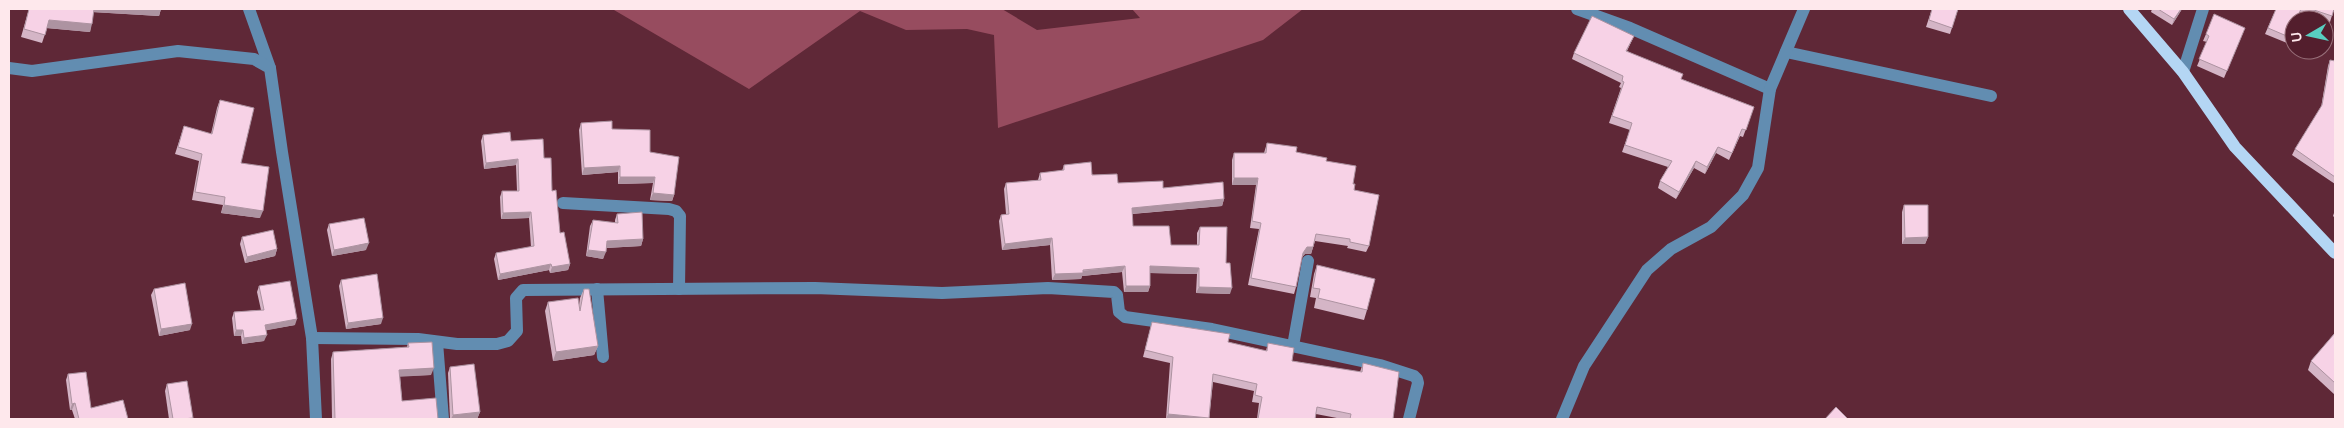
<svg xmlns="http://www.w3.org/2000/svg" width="2344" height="428" font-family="Cabin,sans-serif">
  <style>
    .forest { fill: #974c5f }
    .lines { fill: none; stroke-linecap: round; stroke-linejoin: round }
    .minor { stroke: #628db1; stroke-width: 12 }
    .major { stroke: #b4d6f4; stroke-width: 12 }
    .wall { fill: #d4b5c6 }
    .shaded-wall { fill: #ad93a1 }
    .building { fill: #f7d2e6; stroke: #ad93a1 }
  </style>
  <rect width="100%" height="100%" fill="#5f2837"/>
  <!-- forest -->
  <polygon class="forest" points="618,9 1002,9 1037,30 1140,18 1132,9 1303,9 1263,40 998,128 994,35 967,29 906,30 860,11 749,89 614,10"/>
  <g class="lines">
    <!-- minor -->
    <g class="minor">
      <polyline points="249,9 270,68"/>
      <polyline points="1577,9 1630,28 1770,89"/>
      <polyline points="1786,52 1991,96"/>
      <polyline points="9,68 32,71 178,51 254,59 270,68 282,152 312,338 316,419"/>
      <polyline points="2183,72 2203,9"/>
      <polyline points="563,203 669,209 676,211 680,216 679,289"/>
      <polyline points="597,289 603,357"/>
      <polyline points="312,338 418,339 457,344 497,344 508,341 517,331 516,298 523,290 815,288 942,293 1048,288 1114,292 1117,295 1119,312 1125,317 1212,329 1380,365 1414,376 1417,379 1418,383 1409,419"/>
      <polyline points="437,342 443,419"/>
      <polyline points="1293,346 1308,261"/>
      <polyline points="1562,419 1584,366 1647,270 1671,249 1711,227 1743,195 1758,168 1770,89 1804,9"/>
    </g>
    <!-- major -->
    <polyline class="major" points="2129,9 2183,72 2235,147 2335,253"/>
  </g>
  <!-- wall -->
  <g class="wall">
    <polygon points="29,9 161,9 159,16 93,12 90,32 47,28 42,43 21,37"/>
    <polygon points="1932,9 1958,9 1950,34 1926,27"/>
    <polygon points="2152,9 2182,9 2172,25 2151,12"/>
    <polygon points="2276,9 2334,9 2330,22 2300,12 2287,43 2265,34"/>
    <polygon points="2245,28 2224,78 2197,66 2207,42 2203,41 2206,34"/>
    <polygon points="1634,36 1627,51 1681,79 1754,107 1743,137 1740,136 1729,160 1716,153 1705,174 1694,168 1676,199 1658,188 1660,181 1668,167 1622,152 1630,130 1609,123 1621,88 1619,87 1621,83 1572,59 1574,53"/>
    <polygon points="2330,60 2335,61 2335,184 2292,155 2295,149 2321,108 2328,66"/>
    <polygon points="220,100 241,163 260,218 221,213 223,205 192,200 199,161 175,154 184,126 211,134 217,108"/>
    <polygon points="581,123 612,129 650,152 674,195 672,201 650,200 653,183 618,184 618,172 582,175 579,130"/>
    <polygon points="483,135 511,141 544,158 552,191 560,233 570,264 568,270 550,273 549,270 498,280 494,259 496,253 531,247 529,218 501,219 500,197 502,191 517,191 516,165 484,169 481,141"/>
    <polygon points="1267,143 1296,152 1326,161 1353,184 1369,246 1366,252 1347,248 1348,246 1315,241 1311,254 1305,254 1302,257 1296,287 1294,294 1248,285 1259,229 1250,228 1256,185 1232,185 1232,160 1234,153 1264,153"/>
    <polygon points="1064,165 1118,183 1163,188 1224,199 1222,206 1132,214 1133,226 1171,245 1197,245 1197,233 1200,227 1226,263 1230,294 1196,293 1197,274 1150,273 1150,286 1148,292 1124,292 1122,272 1082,276 1081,279 1052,280 1050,245 1002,250 999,221 1001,215 1006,214 1004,189 1006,183 1038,180 1040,173 1062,171"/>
    <polygon points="1904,205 1928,237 1925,244 1902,244 1902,212"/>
    <polygon points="2335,210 2335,218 2333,216"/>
    <polygon points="617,214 643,239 641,246 606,248 603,259 586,256 590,226 593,220 615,223 615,220"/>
    <polygon points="329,224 366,250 332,256 327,230"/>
    <polygon points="242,237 277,249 275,256 245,263 240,244"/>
    <polygon points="1317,265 1367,310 1364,320 1314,308 1316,298 1310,297 1314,274"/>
    <polygon points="341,280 381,324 346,329 339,286"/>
    <polygon points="259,286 295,325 266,330 264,341 242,344 241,336 234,336 232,318 234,312 261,310 257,292"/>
    <polygon points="154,289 190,330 159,336 151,295"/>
    <polygon points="584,289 598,346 594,355 553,361 545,311 548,302 579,305 580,298"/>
    <polygon points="1152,322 1228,342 1266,351 1268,343 1292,361 1360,372 1363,363 1393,419 1342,419 1316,414 1315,419 1257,419 1259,403 1252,402 1254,391 1213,382 1209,419 1166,419 1170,363 1143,357"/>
    <polygon points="2335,333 2335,395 2308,370 2311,361"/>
    <polygon points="408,343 431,375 400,376 402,401 438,419 332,419 331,359 333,352 407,347"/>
    <polygon points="450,367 480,412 477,419 450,419 448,373"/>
    <polygon points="68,374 91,408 128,419 75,419 72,410 70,410 66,380"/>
    <polygon points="167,384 193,418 193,419 169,419 165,391"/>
  </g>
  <!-- shaded-wall -->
  <g class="shaded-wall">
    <polygon points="92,9 161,9 159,16 91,12"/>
    <polygon points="2181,9 2182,9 2172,25 2174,19"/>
    <polygon points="49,20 92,24 90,32 46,28"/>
    <polygon points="1718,147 1716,153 1705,174 1707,167"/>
    <polygon points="518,159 516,165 484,169 486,163"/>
    <polygon points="1696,161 1694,168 1676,199 1679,192"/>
    <polygon points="620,166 618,172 582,175 584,168"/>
    <polygon points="620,177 655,177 653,183 618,184"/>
    <polygon points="1234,178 1258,178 1256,185 1232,185"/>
    <polygon points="653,193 674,195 672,201 650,200"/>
    <polygon points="1224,199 1222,206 1130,214 1132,208"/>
    <polygon points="224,205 263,211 260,218 221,213"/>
    <polygon points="531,212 529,218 501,219 503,213"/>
    <polygon points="1928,237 1925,244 1902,244 1905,238"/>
    <polygon points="1052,238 1050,245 1002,250 1005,244"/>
    <polygon points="643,239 641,246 605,248 607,241"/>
    <polygon points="369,243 366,250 332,256 334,250"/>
    <polygon points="1307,247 1313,247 1311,254 1305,254 1300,259 1303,253"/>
    <polygon points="277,249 275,256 245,263 247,257"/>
    <polygon points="588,250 606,252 603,259 586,256"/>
    <polygon points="551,264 549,270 498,280 500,274"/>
    <polygon points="570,264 568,270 550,273 552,267"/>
    <polygon points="1125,266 1122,272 1082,276 1081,279 1052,280 1055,274"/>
    <polygon points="1150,266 1199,268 1197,274 1148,273"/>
    <polygon points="1126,286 1150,286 1148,292 1124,292"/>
    <polygon points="1199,287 1232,288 1230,294 1196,293"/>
    <polygon points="383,318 381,324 346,329 348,323"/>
    <polygon points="297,319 295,325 263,331 265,325"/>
    <polygon points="192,324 190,330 159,336 161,329"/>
    <polygon points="236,330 243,330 241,336 234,336"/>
    <polygon points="267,335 264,341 242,344 244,338"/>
    <polygon points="598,346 594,355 553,361 556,352"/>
    <polygon points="434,368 431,375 396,377 399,370"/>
    <polygon points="75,403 72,410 70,410 72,404"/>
    <polygon points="480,412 477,419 451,419 453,415"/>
    <polygon points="1168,414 1209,418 1209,419 1166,419"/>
  </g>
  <!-- building -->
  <g class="building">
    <polygon points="29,9 94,9 92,24 49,20 45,35 24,29"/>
    <polygon points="1932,9 1958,9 1952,28 1929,20"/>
    <polygon points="2158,9 2181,9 2174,19"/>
    <polygon points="2276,9 2301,9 2296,20 2294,20 2294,25 2289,37 2268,28"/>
    <polygon points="2311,9 2334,9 2332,16"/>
    <polygon points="2214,14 2245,28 2227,71 2199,59 2209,36 2206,34"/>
    <polygon points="1592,16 1634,36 1626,51 1683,74 1681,79 1754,107 1746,130 1742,129 1732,153 1718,147 1707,167 1696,161 1679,192 1660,181 1672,161 1625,145 1632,123 1612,116 1624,82 1622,81 1623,76 1574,53"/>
    <polygon points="2330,60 2335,61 2335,177 2295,149 2322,105"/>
    <polygon points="220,100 254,108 241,163 269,167 263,211 224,205 225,197 195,192 202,154 178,147 184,126 212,134"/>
    <polygon points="612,121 612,129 650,130 650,152 679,157 674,195 653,193 655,177 620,177 620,166 584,168 581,123"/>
    <polygon points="510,132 511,141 543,139 544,158 551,158 552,191 556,190 560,233 564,232 570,264 552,267 551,264 500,274 496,253 534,246 531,212 503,213 502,191 519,191 518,159 486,163 483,135"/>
    <polygon points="1267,143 1297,147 1296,152 1327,158 1326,161 1356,166 1353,184 1355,184 1354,190 1379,195 1369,246 1350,242 1350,239 1316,234 1313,247 1307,247 1303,253 1296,287 1251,278 1261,223 1252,221 1258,178 1234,178 1234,153 1266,153"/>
    <polygon points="1091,162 1092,175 1117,174 1118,183 1163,181 1163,188 1223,182 1224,199 1132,208 1133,226 1169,226 1171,245 1199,245 1200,227 1227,227 1226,263 1230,263 1232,288 1199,287 1199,268 1150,266 1150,286 1126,286 1125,266 1083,270 1083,273 1055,274 1052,238 1005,244 1001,215 1009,214 1006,183 1041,180 1040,173 1064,170 1064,165"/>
    <polygon points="1904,205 1928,205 1928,237 1905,238"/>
    <polygon points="642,212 643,239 607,241 606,252 588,250 593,220 618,223 617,214"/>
    <polygon points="364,218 369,243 334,250 329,224"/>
    <polygon points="273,230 277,249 247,257 242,237"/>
    <polygon points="1317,265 1375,279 1367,310 1318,298 1320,289 1313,288"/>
    <polygon points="377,274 383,318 348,323 341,280"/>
    <polygon points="290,281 297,319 265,325 267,335 244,338 243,330 236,330 234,312 264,310 259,286"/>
    <polygon points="185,283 192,324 161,329 154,289"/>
    <polygon points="584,289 589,289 598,346 556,352 548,302 578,298 580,311"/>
    <polygon points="1152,322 1230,334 1228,342 1267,351 1268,343 1294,348 1292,361 1362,372 1363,363 1399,372 1393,419 1350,419 1351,414 1317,407 1315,419 1258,419 1262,397 1255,395 1257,384 1213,374 1209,418 1168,414 1173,357 1145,350"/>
    <polygon points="2335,333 2335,383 2311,361"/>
    <polygon points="432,342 434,368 399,370 402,401 436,398 438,419 335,419 333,352 409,347 408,343"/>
    <polygon points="474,364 480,412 453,415 450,367"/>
    <polygon points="86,372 91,408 123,400 128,419 79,419 75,403 72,404 68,374"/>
    <polygon points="187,381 193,418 183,419 173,419 167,384"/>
    <polygon points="1836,407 1848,419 1825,419"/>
  </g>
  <!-- border -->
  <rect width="2344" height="428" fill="none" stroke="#fee8ec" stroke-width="20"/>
  <!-- north arrow -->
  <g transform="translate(2309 35) rotate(261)"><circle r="24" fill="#531e2d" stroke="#976f79"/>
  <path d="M0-4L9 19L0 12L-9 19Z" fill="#58cec0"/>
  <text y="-8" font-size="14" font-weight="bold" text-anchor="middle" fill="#fee8ec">U</text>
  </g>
</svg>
